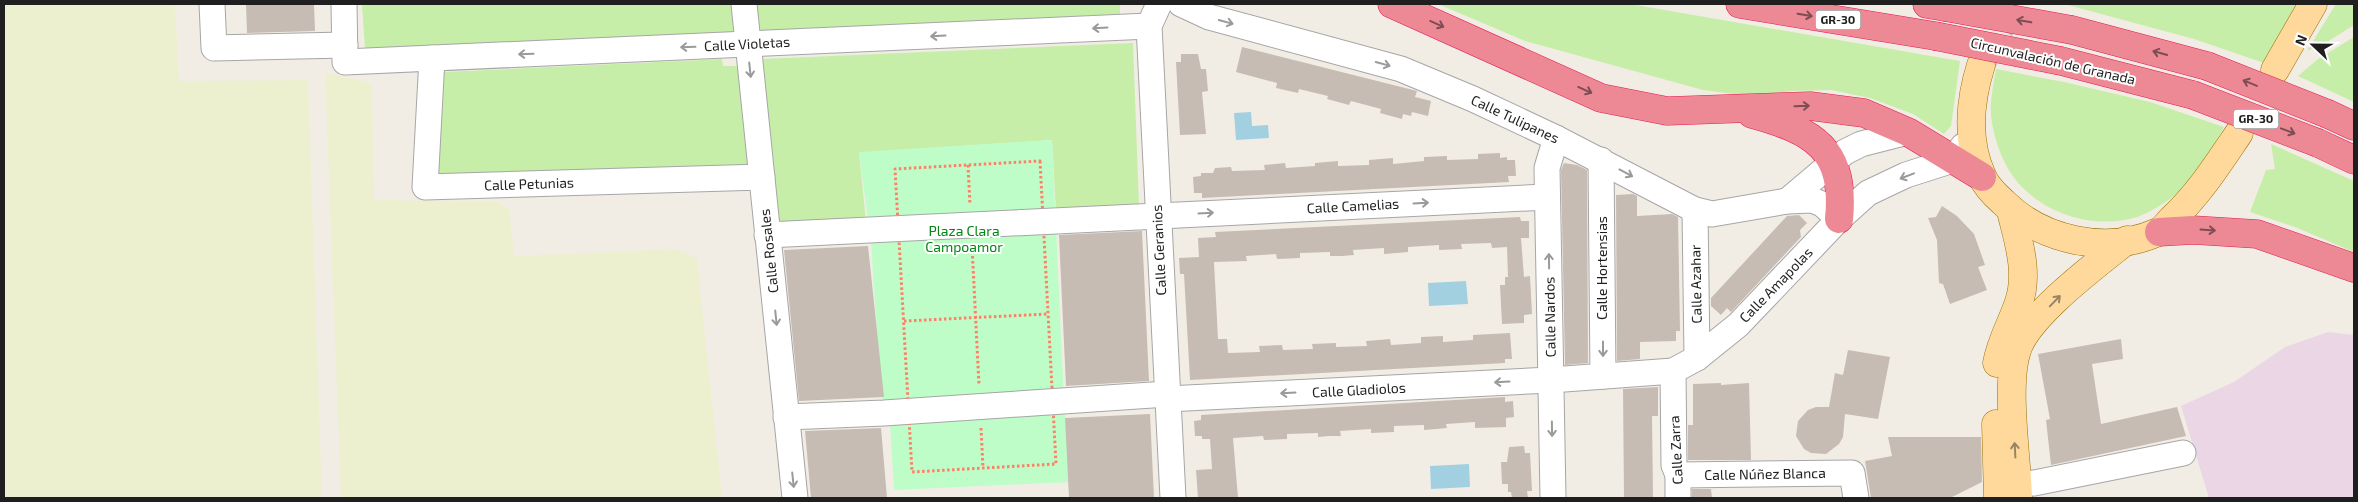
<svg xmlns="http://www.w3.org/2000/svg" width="2358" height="502" font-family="'Exo 2',sans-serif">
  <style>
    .industrial { fill: #ead6e5 }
    .farmland { fill: #ecf0cf }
    .grass { fill: #c6eea8 }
    .park { fill: #bffdc8 }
    .water { fill: #a2d0e1 }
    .building { fill: #c6bcb4 }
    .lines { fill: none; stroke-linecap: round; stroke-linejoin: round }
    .major-tunnel { stroke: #c7c4bd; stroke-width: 28; stroke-dasharray: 28 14; stroke-linecap: butt }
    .minor-casing { stroke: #a6a6a6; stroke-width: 27 }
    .major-casing { stroke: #9a6f00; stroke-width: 29 }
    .highway-casing { stroke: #e71a55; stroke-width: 29 }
    .path { stroke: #ff7f67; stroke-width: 3; stroke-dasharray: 2.5 2.5; stroke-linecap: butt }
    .minor { stroke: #fff; stroke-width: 25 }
    .major { stroke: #ffd99b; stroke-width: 28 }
    .highway { stroke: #ed8895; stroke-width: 28 }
    .highway-bridge-casing { stroke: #e71a55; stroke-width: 29; stroke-linecap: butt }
    .highway-bridge { stroke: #ed8895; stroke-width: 28 }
    .oneway { stroke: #7c4e54 }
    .oneway2 { stroke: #9a9a9a }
    .oneway3 { stroke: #9a8563 }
    .labels { text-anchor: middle; stroke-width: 4; stroke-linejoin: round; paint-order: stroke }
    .shield { fill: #fff; stroke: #626262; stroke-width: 1 }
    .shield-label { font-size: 12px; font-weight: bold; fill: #1f1f1f }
    .street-label { font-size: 14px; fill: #1f1f1f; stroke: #fff }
    .park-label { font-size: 14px; fill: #048616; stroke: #fff }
  </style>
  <rect width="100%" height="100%" fill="#f1ede5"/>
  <!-- industrial -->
  <polygon class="industrial" points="2328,332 2354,335 2354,498 2209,498 2181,406 2234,382 2285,347"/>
  <!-- farmland -->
  <g class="farmland">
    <polygon points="4,4 175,4 179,81 308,80 322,498 4,498"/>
    <polygon points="325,73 372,83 374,200 497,202 509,209 514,256 675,249 697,259 722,498 341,498"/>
  </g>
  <!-- grass -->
  <g class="grass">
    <polygon points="362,4 732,4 735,36 365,49"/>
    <polygon points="756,4 1130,4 1120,5 1120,19 760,33"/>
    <polygon points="1438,4 1630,4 1960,61 1951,126 1944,134 1913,114 1870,98 1831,90 1792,91 1749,96 1703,90 1525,41"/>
    <polygon points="2064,4 2298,4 2264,63 2194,39"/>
    <polygon points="2336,4 2354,4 2354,25 2327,42 2307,51"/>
    <polygon points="2354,37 2354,102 2298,76 2318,59"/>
    <polygon points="1133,43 1139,207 1056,211 1052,140 859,153 866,221 780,226 762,59"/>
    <polygon points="722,59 723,66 738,66 750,165 435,176 443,72"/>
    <path d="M1996,69L2064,82L2150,102L2224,127C2213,146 2202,172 2185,187C2171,199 2154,211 2137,217C2089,232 2029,209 2006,165C1997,148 1989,121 1991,102C1992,91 1994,80 1996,69Z"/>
    <polygon points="2271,144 2354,181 2354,252 2295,227 2250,212 2266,170 2275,169"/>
  </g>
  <!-- park -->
  <polygon class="park" points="1052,140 1064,401 1070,482 894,490 890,423 884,413 881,392 871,242 859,152"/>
  <!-- water -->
  <g class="water">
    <polygon points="1251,112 1252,126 1268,125 1269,138 1236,140 1234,113"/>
    <polygon points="1466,281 1468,304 1429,306 1428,283"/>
    <polygon points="1469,464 1470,487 1431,489 1430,466"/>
  </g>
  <!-- building -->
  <g class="building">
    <polygon points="246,4 314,4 315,31 247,33"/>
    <polygon points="1242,47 1417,91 1415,97 1431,101 1428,116 1412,112 1411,116 1403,114 1402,119 1380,113 1381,109 1351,101 1349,105 1327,99 1328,96 1299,89 1298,93 1276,88 1277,83 1236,72"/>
    <polygon points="1181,54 1198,54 1201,69 1206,69 1208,91 1202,92 1206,134 1180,135 1176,62 1181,62"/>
    <polygon points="1500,153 1500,158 1507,157 1507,160 1515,160 1516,176 1508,176 1509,182 1202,198 1202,193 1194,193 1193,177 1201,176 1201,173 1213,173 1215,168 1231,167 1232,171 1265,170 1264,165 1285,163 1286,168 1315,166 1315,163 1338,161 1338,166 1369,165 1369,160 1393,158 1393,164 1424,161 1424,157 1447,156 1447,160 1478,159 1478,154"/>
    <polygon points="1564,163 1577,165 1587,170 1588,363 1565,365 1561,170"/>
    <polygon points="1633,194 1637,196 1637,216 1672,214 1678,217 1680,331 1676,331 1676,341 1640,342 1640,359 1617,361 1616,195"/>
    <polygon points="1942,206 1957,216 1974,234 1985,265 1978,267 1987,290 1950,304 1943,284 1939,283 1937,240 1928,218 1936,217"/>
    <polygon points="1799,215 1807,223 1800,230 1801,237 1731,312 1727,308 1721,315 1711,306 1711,298 1787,216"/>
    <polygon points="1520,217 1521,221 1529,221 1529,238 1521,238 1524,277 1530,276 1532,314 1524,315 1524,323 1502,324 1500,285 1505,285 1505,277 1508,277 1507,247 1492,248 1491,243 1461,244 1462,249 1439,250 1439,245 1408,247 1408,252 1397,253 1384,254 1384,248 1353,250 1354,255 1342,256 1330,256 1330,252 1300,253 1300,258 1277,259 1276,254 1246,256 1247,261 1214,262 1218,339 1227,339 1228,353 1260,352 1259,346 1282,345 1283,350 1313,349 1312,344 1336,343 1336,347 1367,346 1366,341 1379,340 1390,339 1391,345 1421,343 1421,337 1443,336 1443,342 1473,340 1473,335 1510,333 1512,359 1505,359 1505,363 1190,380 1184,274 1180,274 1179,258 1199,257 1198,238 1216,237 1215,232"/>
    <polygon points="1142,231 1149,381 1066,386 1059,235"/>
    <polygon points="868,246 884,397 799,401 784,250"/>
    <polygon points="2121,339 2123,359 2092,364 2101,424 2177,407 2186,436 2051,465 2046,420 2050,419 2038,354"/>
    <polygon points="1848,350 1890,357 1878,419 1845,414 1843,437 1839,444 1826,454 1811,453 1804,449 1796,436 1798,421 1808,410 1816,407 1829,407 1835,373 1843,375"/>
    <polygon points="1721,383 1721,385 1749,383 1751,460 1688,460 1688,425 1693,425 1693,384"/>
    <polygon points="1658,387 1658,416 1652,416 1653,498 1624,498 1623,389"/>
    <polygon points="1505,397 1505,402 1513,401 1514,417 1506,418 1506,427 1475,428 1475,422 1446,424 1447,428 1436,429 1424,430 1424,425 1394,426 1394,432 1371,433 1371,429 1340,431 1341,436 1329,436 1318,437 1318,433 1287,434 1287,439 1264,440 1263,436 1233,438 1238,498 1198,498 1196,470 1212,469 1210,439 1202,439 1202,436 1195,436 1194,421 1201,420 1201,415"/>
    <polygon points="1150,414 1154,498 1069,498 1065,418"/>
    <polygon points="881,428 887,498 811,498 805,431"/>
    <polygon points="1888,437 1981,437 1982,482 1950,498 1871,498 1865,461 1892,456"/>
    <polygon points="1524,446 1525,453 1530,453 1532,491 1527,491 1528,498 1512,498 1511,492 1508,492 1508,484 1502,484 1501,462 1507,462 1509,447"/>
    <polygon points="1692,489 1711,489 1712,498 1692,498"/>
  </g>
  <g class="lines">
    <!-- major-tunnel -->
    <polyline class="major-tunnel" points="1981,65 1998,31 2018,4"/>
    <!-- minor casing -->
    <g class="minor-casing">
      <g id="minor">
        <polyline points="212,4 214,48 345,45"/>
        <polyline points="344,4 345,62 1149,26"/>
        <polyline points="744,4 795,498"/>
        <polyline points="1159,4 1149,26 1173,498"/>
        <polyline points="1181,4 1209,17 1401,69 1473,99 1556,138 1695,210 1712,214 1787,201 1812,200 1822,204 1839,219"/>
        <polyline points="432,58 425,187 762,177"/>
        <polyline points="1601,160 1603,376"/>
        <polyline points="1787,201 1845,152 1861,144 1908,132"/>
        <polyline points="1695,210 1697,358"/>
        <polyline points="767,235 1547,197"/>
        <polyline points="1673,371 1674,465 1678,475 1678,498"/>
        <polyline points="1167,399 1551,380 1673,371 1697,358 1738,325 1839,219 1868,193 1906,175 1953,160 1963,146"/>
        <polyline points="786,417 884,413 1167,394"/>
        <polyline points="1678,475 1852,473 1856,498"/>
        <polyline points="2017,484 2034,483 2183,453"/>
        <polyline points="1553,498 1547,168 1556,138"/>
      </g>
    </g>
    <!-- major casing -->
    <g class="major-casing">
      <g id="major">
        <path d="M1981,65C1970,100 1966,141 1982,176C1986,186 1995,195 2003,202C2042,241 2107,255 2158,232C2163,230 2168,223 2172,219C2199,194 2218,164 2239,133"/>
        <polyline points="2275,70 2313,4"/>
        <path d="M1997,363C2001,341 2012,323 2019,302C2029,272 2018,240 2011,211"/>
        <polyline points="1996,424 1998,498"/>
        <path d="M2018,498C2017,459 2005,385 2017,350C2028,315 2097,264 2127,240"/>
      </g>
    </g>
    <!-- highway casing -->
    <g class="highway-casing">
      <g id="highway">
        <polyline points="1392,4 1601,98 1667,111 1810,106 1864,113 1908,132 1982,177"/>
        <polyline points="1740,4 1935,36"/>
        <polyline points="1927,4 1945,7"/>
        <polyline points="2072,30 2207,66"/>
        <polyline points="2061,61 2193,95"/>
        <path d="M1752,114C1814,131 1846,149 1839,219"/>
        <polyline points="2328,114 2354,126"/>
        <polyline points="2318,143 2354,160"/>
        <polyline points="2159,232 2193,230 2257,234 2354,268"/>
      </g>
    </g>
    <!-- path -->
    <g class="path">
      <polygon points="1040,161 1056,464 912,472 895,169"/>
      <polyline points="968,165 970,205"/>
      <polyline points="972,246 979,385"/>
      <polyline points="904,321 1048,314"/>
      <polyline points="981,428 983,468"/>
    </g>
    <!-- minor -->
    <use href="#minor" class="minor"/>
    <!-- major -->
    <use href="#major" class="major"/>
    <!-- highway -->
    <use href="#highway" class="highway"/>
    <!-- highway-bridge casing -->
    <g class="highway-bridge-casing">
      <g id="highway-bridge">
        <polyline points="1945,7 2072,30"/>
        <polyline points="1935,36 2061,61"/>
        <polyline points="2207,66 2328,114"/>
        <polyline points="2193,95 2318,143"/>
      </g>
    </g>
    <!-- highway-bridge -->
    <use href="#highway-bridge" class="highway-bridge"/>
  </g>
  <!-- one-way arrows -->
  <defs><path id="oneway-shaft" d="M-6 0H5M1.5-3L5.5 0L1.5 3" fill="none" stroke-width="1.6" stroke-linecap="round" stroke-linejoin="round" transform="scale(1.25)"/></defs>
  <g class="oneway">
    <use href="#oneway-shaft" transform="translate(1805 15) rotate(9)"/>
    <use href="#oneway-shaft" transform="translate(2024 21) rotate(-170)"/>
    <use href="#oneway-shaft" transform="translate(1437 24) rotate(24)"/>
    <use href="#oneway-shaft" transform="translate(2160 53) rotate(-164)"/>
    <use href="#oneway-shaft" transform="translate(2250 83) rotate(-158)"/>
    <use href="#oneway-shaft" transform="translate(1585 90) rotate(24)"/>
    <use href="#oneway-shaft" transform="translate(1802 106) rotate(-2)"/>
    <use href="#oneway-shaft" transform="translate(2288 131) rotate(21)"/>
    <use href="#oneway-shaft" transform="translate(2208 230) rotate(4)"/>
  </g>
  <g class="oneway2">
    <use href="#oneway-shaft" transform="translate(1226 22) rotate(15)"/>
    <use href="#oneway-shaft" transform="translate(1100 28) rotate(177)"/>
    <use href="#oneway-shaft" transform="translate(938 36) rotate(177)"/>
    <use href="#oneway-shaft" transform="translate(688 47) rotate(178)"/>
    <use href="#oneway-shaft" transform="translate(526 54) rotate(178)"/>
    <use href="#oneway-shaft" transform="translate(1383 64) rotate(15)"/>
    <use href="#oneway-shaft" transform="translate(750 70) rotate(84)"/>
    <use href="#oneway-shaft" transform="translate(1626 173) rotate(28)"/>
    <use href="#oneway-shaft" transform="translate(1907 176) rotate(159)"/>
    <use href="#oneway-shaft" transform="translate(1421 203) rotate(-3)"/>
    <use href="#oneway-shaft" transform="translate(1206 213) rotate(-3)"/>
    <use href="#oneway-shaft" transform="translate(1549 261) rotate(-91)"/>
    <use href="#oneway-shaft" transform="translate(776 318) rotate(84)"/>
    <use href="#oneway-shaft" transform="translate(1603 349) rotate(90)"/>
    <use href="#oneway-shaft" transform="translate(1502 382) rotate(177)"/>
    <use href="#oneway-shaft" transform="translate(1288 393) rotate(177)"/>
    <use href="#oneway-shaft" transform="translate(1552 429) rotate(89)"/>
    <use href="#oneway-shaft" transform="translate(793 480) rotate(84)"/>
  </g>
  <g class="oneway3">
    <use href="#oneway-shaft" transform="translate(2055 301) rotate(-46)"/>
    <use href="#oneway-shaft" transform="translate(2015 450) rotate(-93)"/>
  </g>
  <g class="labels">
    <!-- shield labels -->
    <g class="shield">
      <rect x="1815.5" y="10.5" width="45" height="19" rx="4"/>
      <rect x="2233.5" y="109.5" width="45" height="19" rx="4"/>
    </g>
    <g class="shield-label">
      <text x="1838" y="24">GR-30</text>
      <text x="2256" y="123">GR-30</text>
    </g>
    <!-- street labels -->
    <g class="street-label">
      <text transform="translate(747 44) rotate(-3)" y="5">Calle Violetas</text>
      <text transform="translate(2053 61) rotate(13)" y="5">Circunvalación de Granada</text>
      <text transform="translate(1515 119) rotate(25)" y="5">Calle Tulipanes</text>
      <text transform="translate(529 184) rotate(-2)" y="5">Calle Petunias</text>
      <text transform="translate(1353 206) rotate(-3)" y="5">Calle Camelias</text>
      <text transform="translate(1159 250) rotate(-93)" y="5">Calle Geranios</text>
      <text transform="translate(769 251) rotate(-96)" y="5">Calle Rosales</text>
      <text transform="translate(1602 268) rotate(-90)" y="5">Calle Hortensias</text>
      <text transform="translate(1696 284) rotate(-91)" y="5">Calle Azahar</text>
      <text transform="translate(1776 285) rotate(-46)" y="5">Calle Amapolas</text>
      <text transform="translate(1550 317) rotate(-91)" y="5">Calle Nardos</text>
      <text transform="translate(1359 390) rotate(-3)" y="5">Calle Gladiolos</text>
      <text transform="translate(1676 450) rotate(-93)" y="5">Calle Zarra</text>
      <text transform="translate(1765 474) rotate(-1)" y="5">Calle Núñez Blanca</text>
    </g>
    <!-- park labels -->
    <g class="park-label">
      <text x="964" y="236">Plaza Clara<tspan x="964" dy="16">Campoamor</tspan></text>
    </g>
  </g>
  <!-- border -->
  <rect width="2358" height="502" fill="none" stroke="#1f1f1f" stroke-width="10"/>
  <!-- north arrow -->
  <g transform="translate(2313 45) rotate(292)" stroke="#ffffff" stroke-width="4" paint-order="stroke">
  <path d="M0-4L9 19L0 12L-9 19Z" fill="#1f1f1f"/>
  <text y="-8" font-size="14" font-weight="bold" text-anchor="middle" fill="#1f1f1f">N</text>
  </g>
</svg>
